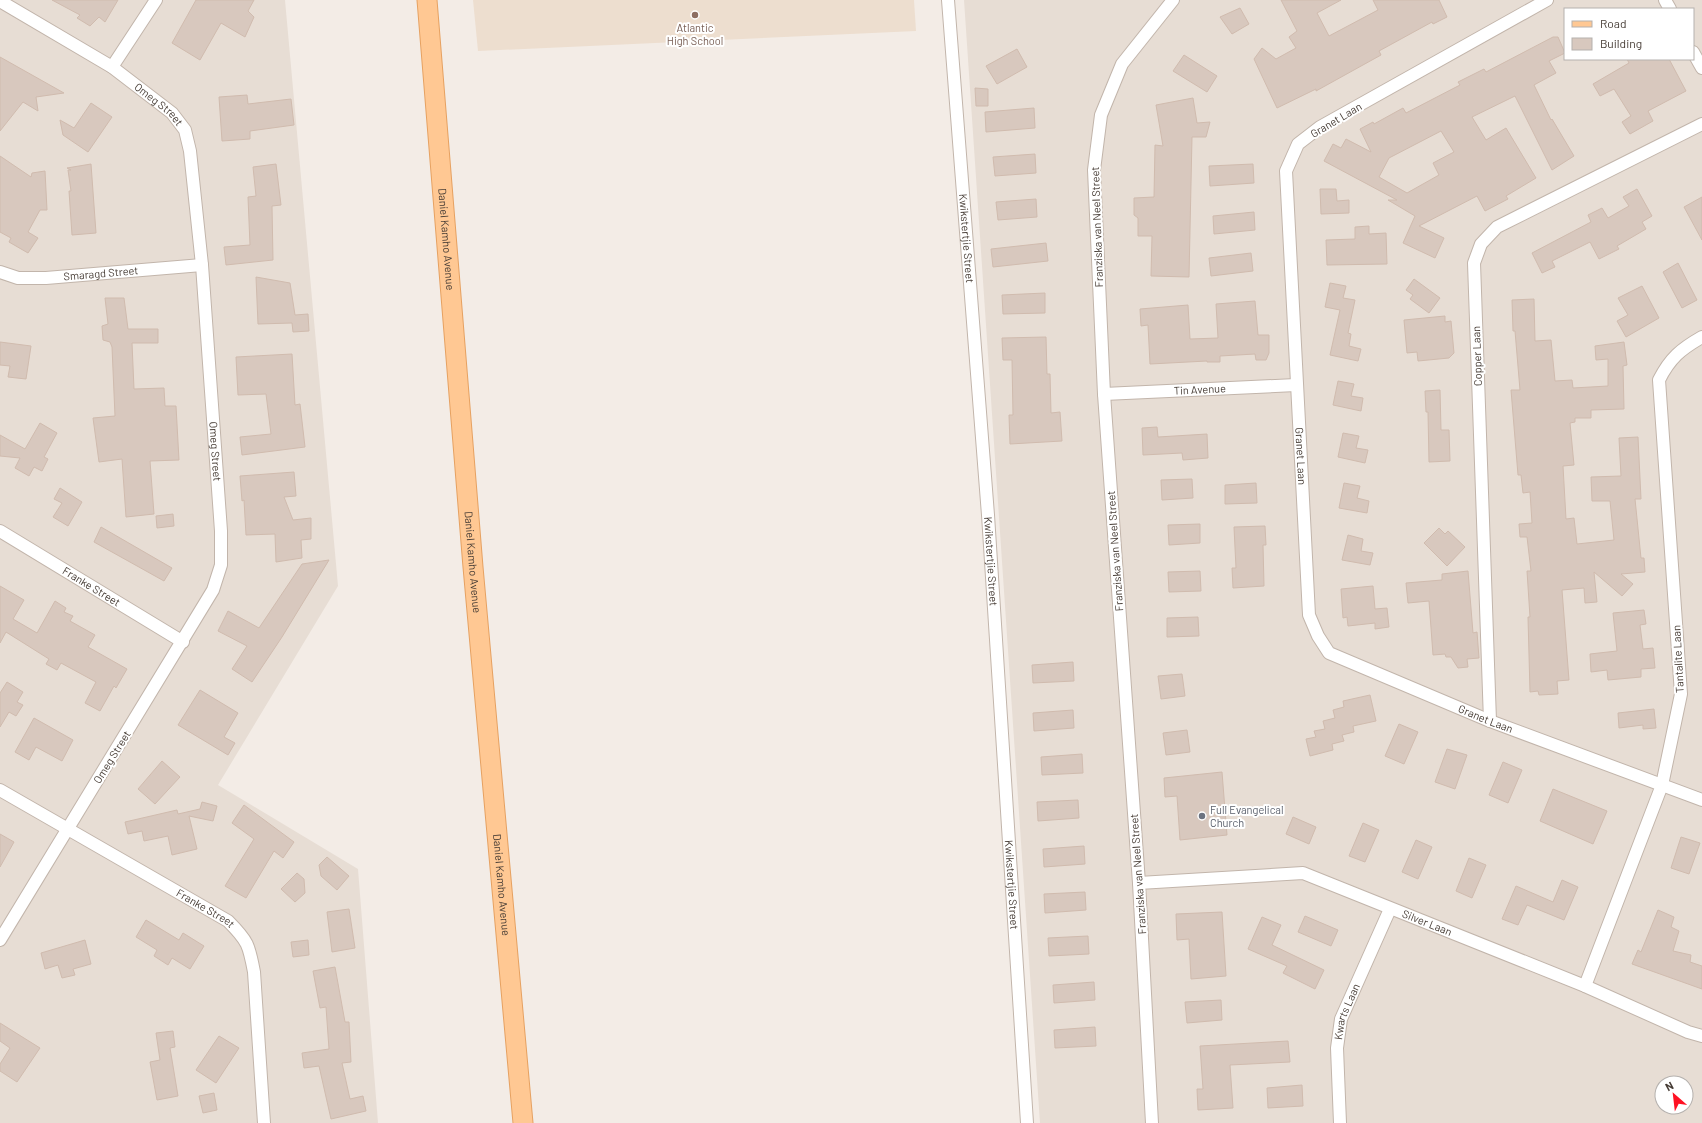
<svg xmlns="http://www.w3.org/2000/svg" width="1702" height="1123" font-family="Barlow,sans-serif">
  <style>
    .residential { fill: #e7ddd4; fill-rule: evenodd }
    .education { fill: #eddecf }
    .building { fill: #d8c8be; stroke: #d0bbae; fill-rule: evenodd }
    .lines { fill: none; stroke-linecap: round; stroke-linejoin: round }
    .street-casing { stroke: #c2b5ab; stroke-width: 14 }
    .primary-casing { stroke: #e6a161; stroke-width: 21 }
    .street { stroke: #fff; stroke-width: 12 }
    .primary { stroke: #ffc893; stroke-width: 19 }
    .education-dot { fill: #8d6e63; stroke: #fff; stroke-width: 1.5 }
    .worship-dot { fill: #6b7280; stroke: #fff; stroke-width: 1.5 }
    .labels { text-anchor: middle; stroke-width: 4; stroke-linejoin: round; paint-order: stroke }
    .education-label { font-size: 11px; fill: #785e54; stroke: #fff }
    .street-label { font-size: 11px; fill: #463c35; stroke: #fff }
    .worship-label { font-size: 11px; fill: #5b616d; stroke: #fff; text-anchor: start }
  </style>
  <rect width="100%" height="100%" fill="#f3ece6"/>
  <!-- residential -->
  <g class="residential">
    <polygon points="0,0 285,0 338,586 218,785 358,869 378,1123 0,1123"/>
    <path d="M964,0H1702V1123H1040ZM1565,9H1693V59H1565ZM1662,1083H1686V1107H1662Z"/>
  </g>
  <!-- education -->
  <polygon class="education" points="473,0 914,0 916,31 478,51"/>
  <!-- building -->
  <g class="building">
    <polygon points="52,0 118,0 105,22 99,17 90,26 77,18 80,15"/>
    <polygon points="196,0 254,0 248,11 254,17 245,37 221,23 200,60 172,43"/>
    <polygon points="1281,0 1341,0 1317,13 1329,36 1378,10 1373,0 1439,0 1447,17 1433,24 1432,22 1379,51 1381,55 1316,91 1316,89 1277,108 1254,59 1262,48 1276,59 1296,48 1289,37 1297,31"/>
    <polygon points="1240,8 1249,24 1232,34 1220,17"/>
    <path d="M1553,37H1558L1565,53L1549,61L1556,73L1534,85L1551,120L1552,119L1574,156L1552,170L1515,96L1472,117L1486,140L1506,128L1536,178L1506,196L1508,199L1485,211L1477,196L1419,226L1444,238L1435,258L1403,243L1415,216L1388,200H1397L1324,161L1333,144L1341,148L1346,139L1371,152L1360,129L1373,122L1374,124L1403,108L1406,113L1460,85L1458,82L1484,69L1486,72ZM1441,131L1454,152L1433,163L1439,175L1407,193L1379,177L1389,158Z"/>
    <polygon points="1017,49 1027,67 997,84 986,66"/>
    <polygon points="1184,55 1217,76 1207,92 1173,71"/>
    <polygon points="0,57 64,93 36,97 38,111 23,102 0,131"/>
    <polygon points="1627,59 1669,59 1686,91 1648,111 1653,121 1630,134 1622,122 1631,116 1614,89 1600,96 1593,84 1629,63"/>
    <polygon points="975,88 988,89 988,106 976,106"/>
    <polygon points="247,95 248,104 291,99 294,125 250,131 250,139 222,141 219,97"/>
    <polygon points="1193,98 1197,123 1210,122 1206,137 1192,137 1189,277 1151,276 1152,236 1138,236 1138,218 1134,215 1134,198 1154,197 1155,145 1163,146 1156,105"/>
    <polygon points="91,103 112,117 88,152 63,135 60,120 74,128"/>
    <polygon points="1034,108 1035,128 986,132 985,112"/>
    <polygon points="1035,154 1036,173 995,176 993,157"/>
    <polygon points="0,156 31,177 32,173 45,171 47,210 40,210 28,232 38,238 28,253 9,242 11,238 0,232"/>
    <polygon points="91,164 96,233 72,235 69,191 71,191 68,170 71,170 67,168"/>
    <polygon points="276,164 281,205 272,206 273,260 226,265 224,247 250,245 248,197 256,196 253,167"/>
    <polygon points="1253,164 1254,183 1210,186 1209,166"/>
    <polygon points="1320,189 1336,189 1337,201 1349,200 1349,213 1321,214"/>
    <polygon points="1637,189 1652,216 1642,222 1646,229 1617,246 1619,249 1599,259 1590,242 1552,261 1555,267 1542,273 1532,253 1591,222 1588,215 1602,208 1608,218 1629,206 1623,197"/>
    <polygon points="1702,197 1702,240 1684,207"/>
    <polygon points="1036,199 1037,217 998,220 996,202"/>
    <polygon points="1254,212 1255,230 1214,234 1213,216"/>
    <polygon points="1369,226 1369,234 1386,233 1387,264 1327,265 1326,240 1355,239 1355,227"/>
    <polygon points="1046,243 1048,261 993,267 991,249"/>
    <polygon points="1251,253 1253,271 1211,276 1209,258"/>
    <polygon points="1678,263 1697,300 1682,308 1663,272"/>
    <polygon points="256,277 290,283 295,315 308,314 309,331 293,332 292,323 258,324"/>
    <polygon points="1414,279 1440,298 1429,313 1410,299 1413,295 1406,290"/>
    <polygon points="1330,283 1346,286 1343,298 1355,300 1348,333 1351,334 1349,346 1361,349 1358,361 1330,355 1340,310 1325,307"/>
    <polygon points="1642,286 1659,318 1626,337 1617,321 1628,315 1618,298"/>
    <polygon points="1045,293 1045,313 1003,314 1002,295"/>
    <polygon points="105,298 124,298 128,329 158,329 158,343 132,343 134,389 164,388 165,406 176,406 179,460 150,461 154,514 126,517 122,459 99,462 93,418 115,416 112,347 110,342 103,340 102,326 108,324"/>
    <polygon points="1534,299 1535,341 1551,340 1555,381 1572,380 1573,388 1608,386 1608,359 1596,360 1595,346 1624,342 1627,365 1623,366 1624,409 1591,410 1591,418 1575,418 1575,422 1570,423 1574,465 1563,466 1566,519 1574,518 1577,544 1614,540 1610,501 1592,501 1591,477 1621,476 1619,438 1638,437 1641,499 1635,499 1641,558 1644,558 1645,572 1621,574 1633,584 1622,596 1594,572 1597,602 1585,603 1584,588 1562,590 1569,680 1557,681 1558,694 1539,695 1538,691 1530,692 1528,617 1530,617 1527,571 1531,571 1527,537 1520,537 1519,524 1532,523 1530,492 1523,493 1521,475 1518,475 1511,390 1520,390 1515,331 1513,331 1512,300"/>
    <polygon points="1255,301 1258,335 1269,335 1269,353 1266,360 1256,360 1255,354 1220,356 1220,362 1207,362 1207,361 1150,364 1148,325 1141,326 1140,309 1188,305 1190,339 1218,338 1216,304"/>
    <polygon points="1445,316 1445,322 1451,321 1454,353 1449,358 1418,361 1417,352 1407,353 1404,320"/>
    <polygon points="1046,337 1047,374 1050,374 1051,413 1060,412 1062,441 1010,444 1009,415 1013,415 1012,360 1003,360 1002,338"/>
    <polygon points="0,342 31,346 26,379 8,377 10,366 0,365"/>
    <polygon points="292,354 295,405 300,404 305,447 242,455 240,437 271,434 266,394 238,395 236,357"/>
    <polygon points="1338,381 1354,384 1351,396 1363,398 1361,411 1333,405"/>
    <polygon points="1440,390 1441,430 1449,430 1450,461 1429,462 1428,412 1426,412 1425,391"/>
    <polygon points="40,423 57,433 44,457 48,459 42,471 34,467 29,476 15,468 20,458 0,456 0,435 25,449"/>
    <polygon points="1157,427 1158,437 1207,434 1208,458 1183,460 1182,453 1143,455 1142,428"/>
    <polygon points="1343,433 1359,436 1356,448 1368,450 1365,463 1338,457"/>
    <polygon points="294,472 296,496 284,497 293,520 311,518 311,539 301,540 302,558 276,562 275,534 246,535 244,500 242,501 240,476"/>
    <polygon points="1192,479 1193,498 1162,500 1161,480"/>
    <polygon points="1256,483 1257,503 1225,504 1225,485"/>
    <polygon points="1344,483 1360,486 1357,498 1369,501 1367,513 1339,508"/>
    <polygon points="60,488 82,502 68,526 53,517 62,503 54,499"/>
    <polygon points="173,514 174,526 157,528 156,516"/>
    <polygon points="1200,524 1200,543 1169,545 1168,525"/>
    <polygon points="1265,526 1266,545 1263,545 1264,586 1233,588 1232,568 1236,568 1234,527"/>
    <polygon points="101,527 172,568 164,581 94,542"/>
    <polygon points="1439,528 1445,534 1448,531 1465,547 1447,566 1424,543"/>
    <polygon points="1348,535 1363,539 1361,551 1373,553 1370,565 1342,560"/>
    <polygon points="329,560 282,637 252,682 232,669 247,646 218,631 228,611 259,628 302,564"/>
    <polygon points="1200,571 1201,591 1169,592 1168,572"/>
    <polygon points="1468,571 1473,633 1477,632 1479,658 1467,659 1468,667 1458,668 1451,657 1446,657 1445,654 1433,655 1429,601 1408,603 1406,583 1442,580 1442,574"/>
    <polygon points="0,586 24,600 13,619 37,633 55,601 66,608 64,612 73,616 70,621 95,635 88,647 127,669 116,688 114,686 100,711 85,703 96,682 61,663 57,670 46,664 49,659 6,632 0,643"/>
    <polygon points="1373,586 1375,609 1387,608 1389,627 1375,629 1375,623 1348,626 1347,617 1343,618 1341,589"/>
    <polygon points="1644,610 1646,624 1640,625 1643,649 1653,648 1655,668 1641,669 1641,677 1608,680 1607,670 1591,672 1590,654 1617,651 1613,613"/>
    <polygon points="1198,617 1199,636 1167,637 1167,618"/>
    <polygon points="1073,662 1074,681 1033,683 1032,665"/>
    <polygon points="1182,674 1185,696 1161,699 1158,676"/>
    <polygon points="7,682 23,692 17,702 23,705 16,716 9,712 0,727 0,693"/>
    <polygon points="200,690 238,713 224,737 235,743 228,755 178,725"/>
    <polygon points="1370,695 1376,721 1353,726 1354,732 1342,735 1344,741 1332,744 1333,750 1310,756 1306,739 1316,737 1314,731 1325,729 1323,721 1335,718 1333,710 1344,707 1343,701"/>
    <polygon points="1654,709 1656,728 1643,729 1643,725 1619,728 1618,713"/>
    <polygon points="1073,710 1074,728 1034,731 1033,713"/>
    <polygon points="34,718 73,740 62,761 36,747 29,760 15,752"/>
    <polygon points="1399,724 1418,732 1404,764 1385,756"/>
    <polygon points="1187,730 1190,752 1166,755 1163,733"/>
    <polygon points="1447,749 1467,755 1455,789 1435,782"/>
    <polygon points="1082,754 1083,773 1042,775 1041,757"/>
    <polygon points="162,761 180,777 155,804 138,789"/>
    <polygon points="1503,762 1522,770 1508,803 1489,795"/>
    <polygon points="1222,772 1227,835 1180,840 1177,796 1165,797 1164,778"/>
    <polygon points="1553,789 1607,811 1593,844 1540,821"/>
    <polygon points="1078,800 1079,818 1038,821 1037,802"/>
    <polygon points="202,802 217,806 213,821 189,816 197,849 172,855 168,836 144,841 142,831 128,834 125,822 177,810 178,814 200,809"/>
    <polygon points="244,805 294,842 283,858 274,851 246,898 225,886 254,839 232,823"/>
    <polygon points="1293,817 1316,827 1309,844 1286,834"/>
    <polygon points="1363,823 1379,830 1365,862 1349,856"/>
    <polygon points="0,834 14,842 0,867"/>
    <polygon points="1681,837 1700,843 1689,874 1671,868"/>
    <polygon points="1416,840 1432,847 1418,879 1402,872"/>
    <polygon points="1084,846 1085,864 1044,867 1043,849"/>
    <polygon points="327,857 349,876 337,890 321,876 319,865"/>
    <polygon points="1469,858 1486,865 1472,898 1456,891"/>
    <polygon points="297,873 304,879 305,893 295,902 281,889"/>
    <polygon points="1562,880 1578,887 1564,920 1527,905 1518,925 1502,919 1516,886 1553,902"/>
    <polygon points="1085,892 1086,910 1045,913 1044,894"/>
    <polygon points="349,909 355,948 332,952 327,912"/>
    <polygon points="1658,910 1674,917 1671,927 1679,931 1673,951 1691,955 1690,962 1702,966 1702,989 1632,964 1638,950 1641,952"/>
    <polygon points="1222,912 1226,976 1191,979 1189,939 1177,940 1176,914"/>
    <polygon points="1305,916 1338,930 1331,946 1298,932"/>
    <polygon points="1262,917 1281,925 1272,945 1324,970 1315,989 1283,973 1287,966 1248,949"/>
    <polygon points="146,920 179,940 183,933 204,946 190,969 172,958 168,965 154,956 157,950 136,937"/>
    <polygon points="1088,936 1089,954 1049,956 1048,938"/>
    <polygon points="85,940 91,964 73,969 75,975 62,978 58,965 45,969 41,953"/>
    <polygon points="308,940 309,955 293,957 291,942"/>
    <polygon points="335,967 345,1022 349,1022 351,1062 342,1063 350,1099 363,1096 366,1111 331,1119 319,1066 304,1068 302,1053 329,1049 326,1007 320,1008 313,971"/>
    <polygon points="1094,982 1095,1000 1054,1003 1053,985"/>
    <polygon points="1221,1000 1222,1020 1187,1023 1185,1002"/>
    <polygon points="0,1023 40,1048 17,1082 0,1071 0,1064 10,1048 0,1041"/>
    <polygon points="1095,1027 1096,1046 1055,1048 1054,1030"/>
    <polygon points="173,1031 175,1047 170,1048 178,1096 157,1100 150,1062 160,1060 156,1033"/>
    <polygon points="219,1036 239,1048 216,1083 196,1070"/>
    <polygon points="1288,1041 1290,1062 1230,1065 1233,1108 1198,1110 1197,1089 1203,1089 1200,1046"/>
    <polygon points="1302,1085 1303,1106 1268,1108 1267,1088"/>
    <polygon points="214,1093 217,1110 203,1113 199,1096"/>
  </g>
  <g class="lines">
    <!-- street casing -->
    <g class="street-casing">
      <g id="street">
        <path id="s1" d="M948,0L988,515L1027,1123"/>
        <path id="s2" d="M1547,0L1320,127L1298,144L1286,171L1309,615L1318,636L1329,653L1490,721L1702,800"/>
        <polyline points="1665,0 1670,9"/>
        <path id="s3" d="M0,1L112,67L172,113L185,130L190,151L202,265L221,531V565L213,590L0,940"/>
        <polyline points="1693,52 1702,68"/>
        <polyline points="112,67 156,0"/>
        <path id="s4" d="M0,272L18,278H46L202,265"/>
        <path id="s5" d="M1104,394L1296,385"/>
        <path id="s6" d="M0,531L183,642"/>
        <polyline points="1490,721 1474,263 1481,244 1497,227 1702,124"/>
        <path id="s7" d="M0,790L228,921C248,941 249,945 254,972L264,1123"/>
        <path id="s8" d="M1139,883L1303,873L1585,986L1688,1032L1702,1036"/>
        <path d="M1585,986L1662,785L1681,694L1659,380C1670,358 1681,349 1702,337"/>
        <polyline points="1152,1123 1139,883 1104,394 1094,170 1101,115 1122,64 1173,0"/>
        <path id="s9" d="M1340,1123L1337,1048L1341,1019L1390,909"/>
      </g>
    </g>
    <!-- primary casing -->
    <g class="primary-casing">
      <g id="primary">
        <path id="s10" d="M427,0L473,567L523,1123"/>
      </g>
    </g>
    <!-- street -->
    <use href="#street" class="street"/>
    <!-- primary -->
    <use href="#primary" class="primary"/>
  </g>
  <!-- markers -->
  <circle class="education-dot" cx="695" cy="15" r="4"/>
  <circle class="worship-dot" cx="1202" cy="816" r="4"/>
  <g class="labels">
    <!-- education labels -->
    <g class="education-label">
      <text x="695" y="32">Atlantic<tspan x="695" dy="13">High School</tspan></text>
    </g>
    <!-- street labels -->
    <g class="street-label">
      <text dy="4" stroke="none"><textPath href="#s3" startOffset="190">Omeg Street</textPath></text>
      <text transform="translate(1336 120) rotate(-31)" y="4">Granet Laan</text>
      <text transform="translate(1097 227) rotate(-92)" y="4">Franziska van Neel Street</text>
      <text dy="4" stroke="none"><textPath href="#s1" startOffset="239">Kwikstertjie Street</textPath></text>
      <text dy="4" stroke="none"><textPath href="#s10" startOffset="240">Daniel Kamho Avenue</textPath></text>
      <text dy="4" stroke="none"><textPath href="#s4" startOffset="102">Smaragd Street</textPath></text>
      <text transform="translate(1477 356) rotate(-92)" y="4">Copper Laan</text>
      <text dy="4" stroke="none"><textPath href="#s5" startOffset="96">Tin Avenue</textPath></text>
      <text dy="4" stroke="none"><textPath href="#s3" startOffset="550">Omeg Street</textPath></text>
      <text dy="4" stroke="none"><textPath href="#s2" startOffset="603">Granet Laan</textPath></text>
      <text transform="translate(1115 551) rotate(-94)" y="4">Franziska van Neel Street</text>
      <text dy="4" stroke="none"><textPath href="#s1" startOffset="563">Kwikstertjie Street</textPath></text>
      <text dy="4" stroke="none"><textPath href="#s10" startOffset="564">Daniel Kamho Avenue</textPath></text>
      <text dy="4" stroke="none"><textPath href="#s6" startOffset="107">Franke Street</textPath></text>
      <text transform="translate(1678 659) rotate(-93)" y="4">Tantalite Laan</text>
      <text dy="4" stroke="none"><textPath href="#s2" startOffset="975">Granet Laan</textPath></text>
      <text transform="translate(112 757) rotate(-58)" y="4">Omeg Street</text>
      <text transform="translate(1138 874) rotate(-94)" y="4">Franziska van Neel Street</text>
      <text dy="4" stroke="none"><textPath href="#s10" startOffset="888">Daniel Kamho Avenue</textPath></text>
      <text dy="4" stroke="none"><textPath href="#s1" startOffset="887">Kwikstertjie Street</textPath></text>
      <text dy="4" stroke="none"><textPath href="#s7" startOffset="237">Franke Street</textPath></text>
      <text dy="4" stroke="none"><textPath href="#s8" startOffset="298">Silver Laan</textPath></text>
      <text dy="4" stroke="none"><textPath href="#s9" startOffset="113">Kwarts Laan</textPath></text>
    </g>
    <!-- worship labels -->
    <g class="worship-label">
      <text x="1210" y="814">Full Evangelical<tspan x="1210" dy="13">Church</tspan></text>
    </g>
  </g>
  <!-- legend -->
  <rect x="1564" y="8" width="130" height="52" fill="#ffffff" stroke="#b5b1ae"/>
  <rect x="1572" y="21" width="20" height="6" fill="#ffc893" stroke="#b5b1ae"/>
  <text x="1600" y="28" font-size="12" fill="#463c35">Road</text>
  <rect x="1572" y="38" width="20" height="12" fill="#d8c8be" stroke="#b5b1ae"/>
  <text x="1600" y="48" font-size="12" fill="#463c35">Building</text>
  <!-- north arrow -->
  <g transform="translate(1674 1095) rotate(332)"><circle r="19" fill="#ffffff" stroke="#b5b1ae"/>
  <path d="M0-3L7 15L0 10L-7 15Z" fill="#ff1123"/>
  <text y="-6" font-size="11" font-weight="bold" text-anchor="middle" fill="#463c35">N</text>
  </g>
</svg>
